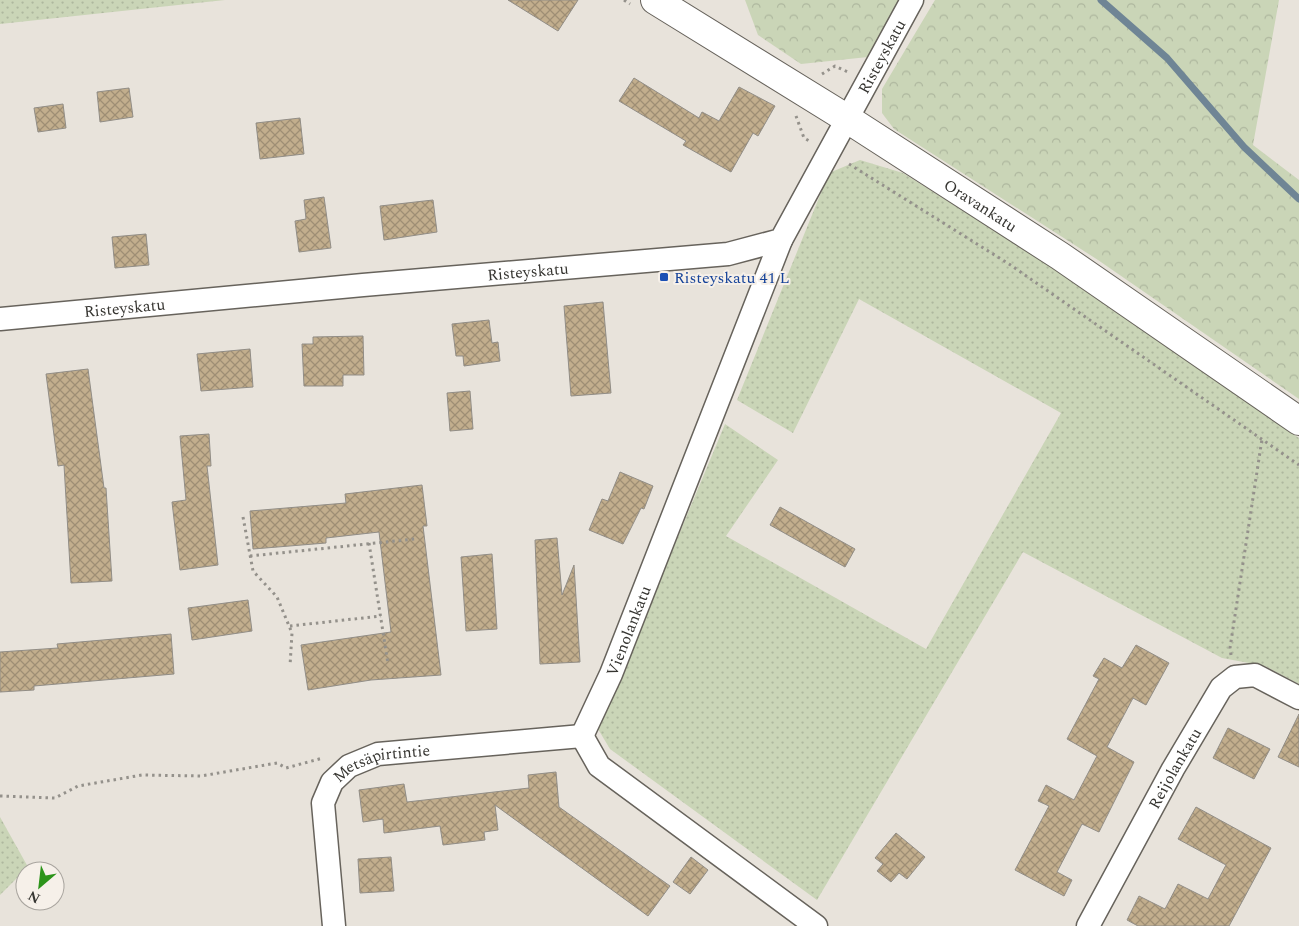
<svg xmlns="http://www.w3.org/2000/svg" width="1299" height="926" font-family="Spectral,serif">
  <style>
    .grass { fill: url(#grass-dots) }
    .forest { fill: url(#forest-crowns) }
    .lines { fill: none; stroke-linecap: round; stroke-linejoin: round }
    .stream { stroke: #6f8595; stroke-width: 7 }
    .building { fill: url(#building-cross-hatch); stroke: #918d86 }
    .minor-casing { stroke: #67635c; stroke-width: 25 }
    .tertiary-casing { stroke: #67635c; stroke-width: 30 }
    .path { stroke: #94918b; stroke-width: 3; stroke-dasharray: 2.5 4; stroke-linecap: butt }
    .minor { stroke: #fff; stroke-width: 22 }
    .tertiary { stroke: #fff; stroke-width: 28 }
    .transit-dot { fill: #1a4fb4; stroke: #f6f0e9; stroke-width: 2 }
    .labels { text-anchor: middle; stroke-width: 4; stroke-linejoin: round; paint-order: stroke }
    .street-label { font-size: 16px; fill: #363531; stroke: #f6f0e9 }
    .transit-label { font-size: 16px; fill: #164399; stroke: #f6f0e9; text-anchor: start }
  </style>
  <defs>
    <pattern id="grass-dots" width="8" height="8" patternUnits="userSpaceOnUse" patternTransform="scale(1.25)"><rect width="8" height="8" fill="#cad5b7"/><path d="M2 2h.1M6 6h.1" fill="none" stroke="#aeb79e" stroke-width="1.8" stroke-linecap="round"/></pattern>
    <pattern id="forest-crowns" width="20" height="18" patternUnits="userSpaceOnUse" patternTransform="scale(1.25)"><rect width="20" height="18" fill="#cad5b7"/><path d="M2 6a3 3 0 1 1 6 0M12 15a3 3 0 1 1 6 0" fill="none" stroke="#aeb79e"/></pattern>
    <pattern id="building-cross-hatch" width="8" height="8" patternUnits="userSpaceOnUse" patternTransform="scale(1.25)"><rect width="8" height="8" fill="#c2ae8d"/><path d="M0 0l8 8M0 8l8-8" fill="none" stroke="#9e8e74"/></pattern>
  </defs>
  <rect width="100%" height="100%" fill="#e8e3db"/>
  <!-- grass -->
  <g class="grass">
    <polygon points="0,0 225,0 0,24"/>
    <polygon points="860,160 903,173 1029,252 1299,438 1299,684 1265,666 1222,658 1023,552 817,900 610,749 598,729 725,424 778,460 726,536 926,649 1061,413 859,299 793,433 737,400 829,173"/>
    <polygon points="0,817 28,867 0,895"/>
  </g>
  <!-- forest -->
  <g class="forest">
    <polygon points="745,0 899,0 868,57 801,64 758,35"/>
    <polygon points="935,0 1279,0 1253,145 1299,180 1299,399 1098,260 894,129 882,113 882,89"/>
  </g>
  <g class="lines">
    <!-- stream -->
    <polyline class="stream" points="1101,0 1167,58 1244,147 1299,199"/>
  </g>
  <!-- building -->
  <g class="building">
    <polygon points="508,0 578,0 558,31"/>
    <polygon points="634,78 699,118 702,112 719,121 739,87 775,106 758,136 753,133 731,172 683,145 686,141 619,101"/>
    <polygon points="129,88 133,117 100,122 97,92"/>
    <polygon points="63,104 66,128 38,132 34,108"/>
    <polygon points="300,118 304,154 260,159 256,123"/>
    <polygon points="324,197 331,248 299,252 295,221 306,219 304,200"/>
    <polygon points="433,200 437,232 384,240 380,206"/>
    <polygon points="146,234 149,265 115,268 112,237"/>
    <polygon points="603,302 611,393 571,396 564,306"/>
    <polygon points="489,320 492,343 498,342 500,361 464,366 463,356 456,356 452,324"/>
    <polygon points="363,336 364,375 343,375 343,386 304,386 302,344 313,344 313,337"/>
    <polygon points="250,349 253,387 201,391 197,354"/>
    <polygon points="88,369 104,488 106,488 112,581 71,583 64,465 58,466 46,374"/>
    <polygon points="470,391 473,429 450,431 447,393"/>
    <polygon points="209,434 211,466 207,466 218,565 180,570 172,502 186,500 180,436"/>
    <polygon points="620,472 653,486 644,509 641,508 623,544 589,530 602,499 608,501"/>
    <polygon points="422,485 427,526 423,526 441,675 371,680 308,690 301,645 391,632 379,532 326,538 326,543 253,549 250,511 346,503 345,494"/>
    <polygon points="780,507 855,549 845,567 770,525"/>
    <polygon points="557,538 562,595 574,565 580,662 540,664 535,540"/>
    <polygon points="492,554 497,629 466,631 461,557"/>
    <polygon points="248,600 252,631 192,640 188,608"/>
    <polygon points="171,634 174,674 34,686 34,690 0,692 0,652 58,648 57,644"/>
    <polygon points="1136,645 1169,663 1146,705 1133,698 1107,747 1134,762 1099,832 1082,824 1057,872 1072,880 1064,896 1015,870 1049,806 1038,801 1046,785 1074,800 1097,756 1067,739 1099,679 1093,676 1104,658 1122,668"/>
    <polygon points="1299,714 1299,767 1278,757"/>
    <polygon points="1228,728 1270,749 1254,779 1213,758"/>
    <polygon points="556,772 559,807 670,886 648,916 495,805 498,830 484,832 485,840 443,845 440,826 384,833 383,819 363,822 359,790 404,784 407,802 529,788 528,775"/>
    <polygon points="1196,807 1271,848 1229,926 1138,926 1127,920 1139,896 1165,909 1178,884 1208,899 1226,865 1178,839"/>
    <polygon points="896,833 925,857 907,879 899,873 891,882 877,871 883,864 875,858"/>
    <polygon points="391,857 394,891 360,893 358,859"/>
    <polygon points="691,857 708,870 690,894 673,882"/>
  </g>
  <g class="lines">
    <!-- minor casing -->
    <g class="minor-casing">
      <g id="minor">
        <path id="s1" d="M0,319L363,285L728,254L781,240L912,0"/>
        <path id="s2" d="M582,736L611,674L781,240"/>
        <polyline points="582,736 599,766 816,926"/>
        <path id="s3" d="M334,926L323,803L332,782L349,766L378,754L582,736"/>
        <path id="s4" d="M1088,926L1173,769L1221,688L1235,677L1255,675L1299,698"/>
      </g>
    </g>
    <!-- tertiary casing -->
    <g class="tertiary-casing">
      <g id="tertiary">
        <path id="s5" d="M655,0L846,118L1060,256L1299,421"/>
      </g>
    </g>
    <!-- path -->
    <g class="path">
      <polyline points="624,0 630,4"/>
      <polyline points="822,74 835,66 848,72"/>
      <polyline points="796,116 804,138 811,142"/>
      <polyline points="849,164 1009,264 1299,465"/>
      <polyline points="243,517 253,571 277,597 292,633 290,666"/>
      <polyline points="369,543 388,664"/>
      <polyline points="250,556 415,539"/>
      <polyline points="290,626 381,616"/>
      <polyline points="1231,655 1230,648 1262,439"/>
      <polyline points="0,796 55,798 78,786 142,775 201,776 277,763 286,768 323,758"/>
    </g>
    <!-- minor -->
    <use href="#minor" class="minor"/>
    <!-- tertiary -->
    <use href="#tertiary" class="tertiary"/>
  </g>
  <!-- markers -->
  <rect class="transit-dot" x="659" y="272" width="10" height="10" rx="2.5"/>
  <g class="labels">
    <!-- street labels -->
    <g class="street-label">
      <text dy="6" stroke="none"><textPath href="#s1" startOffset="995">Risteyskatu</textPath></text>
      <text dy="6" stroke="none"><textPath href="#s5" startOffset="385">Oravankatu</textPath></text>
      <text dy="6" stroke="none"><textPath href="#s1" startOffset="530">Risteyskatu</textPath></text>
      <text dy="6" stroke="none"><textPath href="#s1" startOffset="125">Risteyskatu</textPath></text>
      <text dy="6" stroke="none"><textPath href="#s2" startOffset="115">Vienolankatu</textPath></text>
      <text dy="6" stroke="none"><textPath href="#s3" startOffset="202">Metsäpirtintie</textPath></text>
      <text dy="6" stroke="none"><textPath href="#s4" startOffset="180">Reijolankatu</textPath></text>
    </g>
    <!-- transit labels -->
    <g class="transit-label">
      <text x="674" y="283">Risteyskatu 41 L</text>
    </g>
  </g>
  <!-- north arrow -->
  <g transform="translate(40 886) rotate(208)"><circle r="24" fill="#f6f0e9" stroke="#a9a59f"/>
  <path d="M0-4L9 19L0 12L-9 19Z" fill="#2c941a"/>
  <text y="-8" font-size="14" font-weight="bold" text-anchor="middle" fill="#363531">N</text>
  </g>
</svg>
